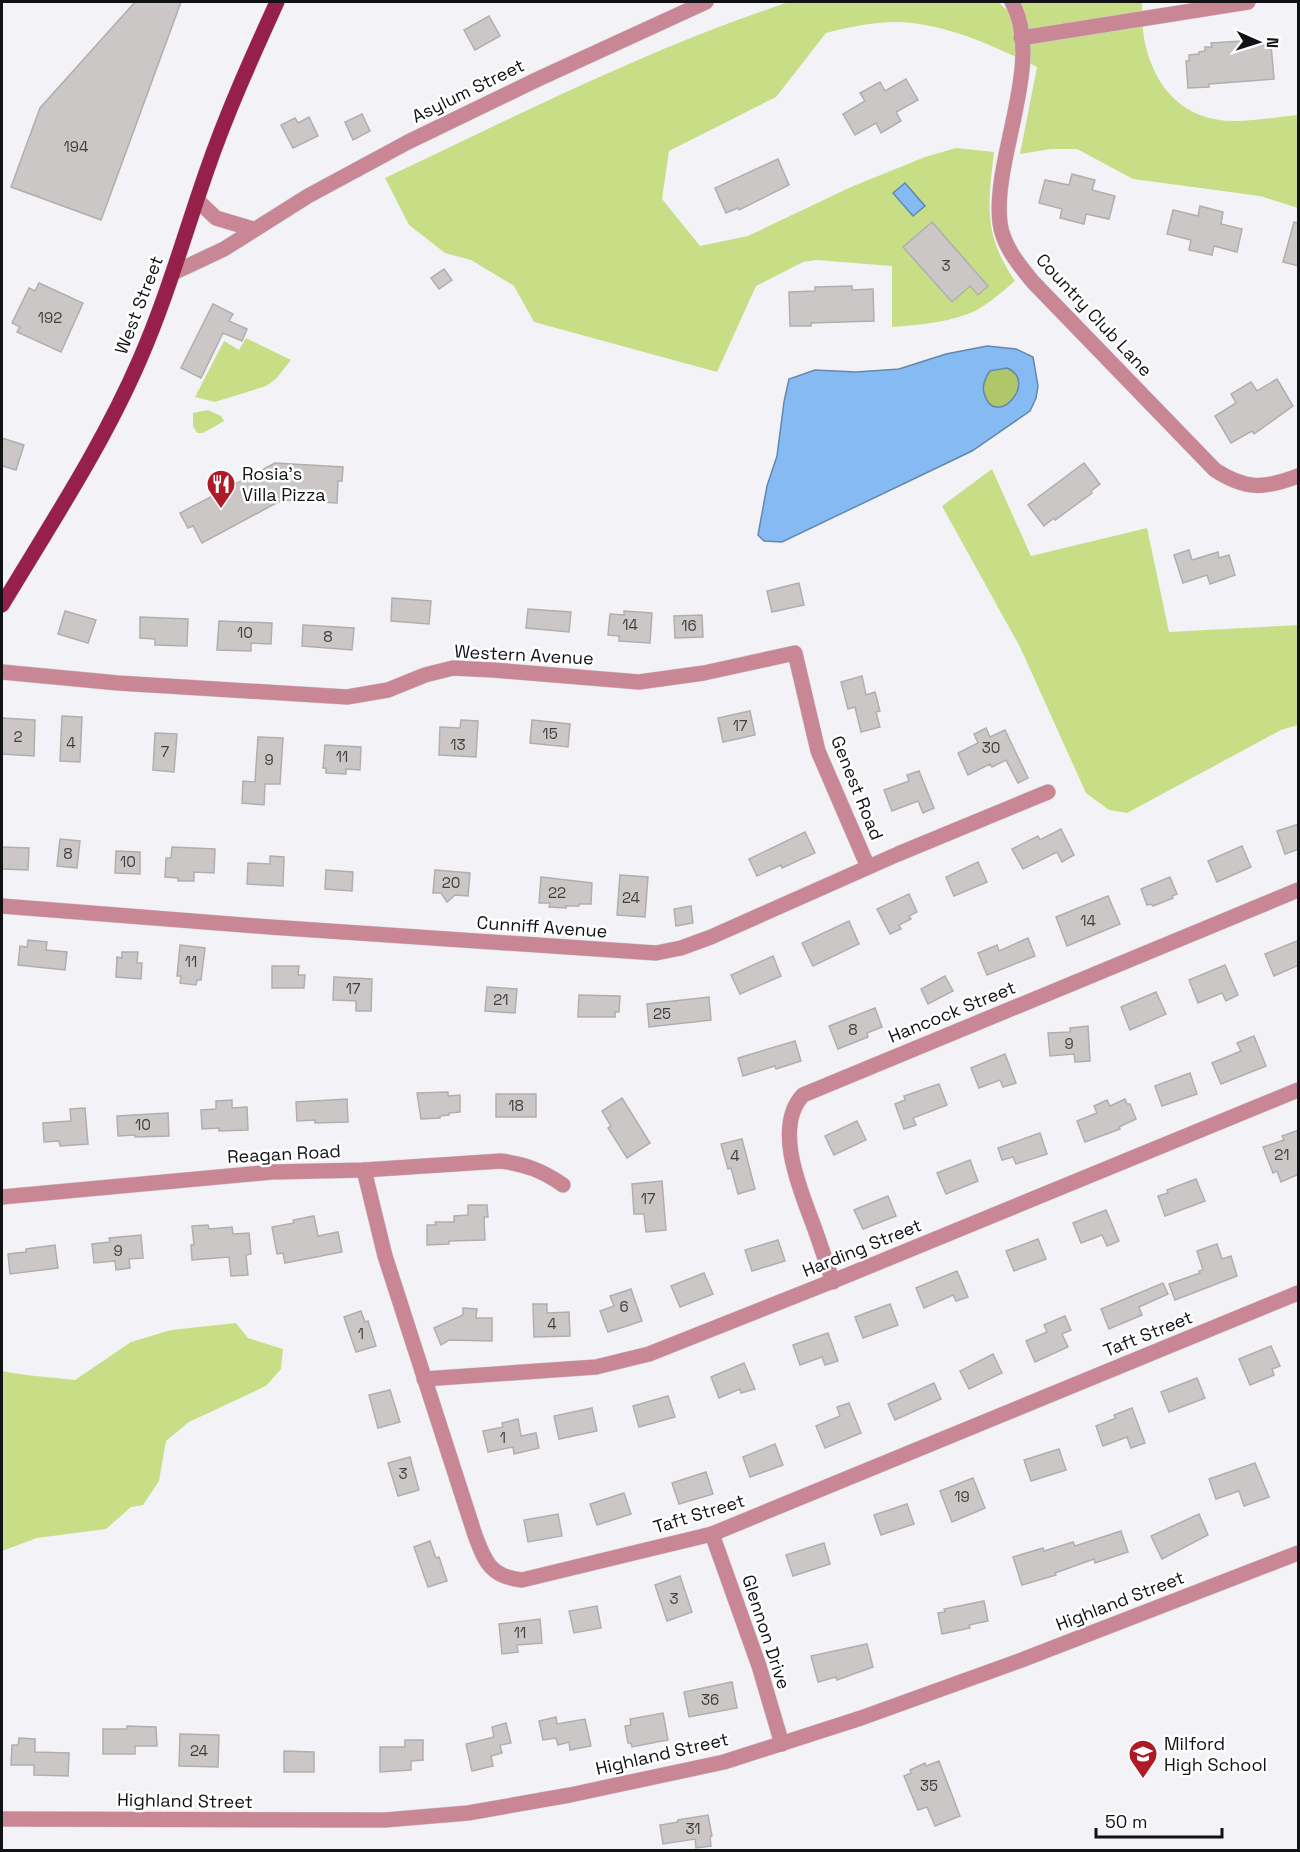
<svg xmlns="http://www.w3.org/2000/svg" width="1300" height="1852" font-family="'Space Grotesk',sans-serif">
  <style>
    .green { fill: #c8de86 }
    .forest { fill: #b0c769 }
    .water { fill: #85baf2; stroke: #6288af; stroke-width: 1.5; fill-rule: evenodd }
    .building { fill: #cbc7c6; stroke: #b1aead; stroke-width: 1.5 }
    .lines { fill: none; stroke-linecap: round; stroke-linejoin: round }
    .street-casing { stroke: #cfcfd3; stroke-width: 16 }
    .primary-casing { stroke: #cfcfd3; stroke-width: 16 }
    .street { stroke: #c98796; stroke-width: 15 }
    .primary { stroke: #96204a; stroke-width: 15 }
    .labels { text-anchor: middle; stroke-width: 5; stroke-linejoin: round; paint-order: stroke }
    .number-label { font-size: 15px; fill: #403f40 }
    .street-label { font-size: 18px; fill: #111213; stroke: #fff }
    .poi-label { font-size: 18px; fill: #111213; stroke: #fff; text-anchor: start }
  </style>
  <rect width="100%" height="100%" fill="#f3f3f7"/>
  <!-- green -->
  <g class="green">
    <path d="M789,2H998L1007,10L1016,2H1142C1143,15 1142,30 1145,43C1155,89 1185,121 1234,121C1255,121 1277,117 1298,115V208L1260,196L1133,179L1077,149H1051L1020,154L1037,67C993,46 946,23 896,22C872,22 849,27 826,33L776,97L669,151L662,199L700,246L748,236L851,187L925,157L956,148L994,152C988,205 983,234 1015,281C1003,291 991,302 977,310C953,322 918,325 892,327V266L816,260L803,262L756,286L717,372L534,322L514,286L471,260L445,253L409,225L385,178C518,115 649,48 789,2Z"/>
    <polygon points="246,338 291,360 276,379 266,386 215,402 195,397 224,341 239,350"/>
    <polygon points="208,410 221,416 224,421 203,433 197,433 193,426 193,413"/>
    <polygon points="992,469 1031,556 1147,528 1169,632 1298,625 1298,725 1281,730 1127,813 1109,810 1086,793 1020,647 942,506"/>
    <path d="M236,1323L248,1338L283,1349L281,1369L266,1386L189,1422L166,1441L159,1481L143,1505L131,1507L106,1529L37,1538L2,1551V1371C26,1376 50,1377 75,1380L131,1342L171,1330Z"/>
  </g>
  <!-- forest -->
  <path class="forest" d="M1007,368C1040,382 994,431 984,393C982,385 985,378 990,372Z"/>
  <!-- water -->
  <g class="water">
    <polygon points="905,183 925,206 913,216 893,193"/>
    <path d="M987,346L1016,349L1033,357L1038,386L1036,398L1030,411L972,451L782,542L764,541L758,535L767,486L777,456L784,402L789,379L815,370L856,372L899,369L946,354ZM1007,368C1040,382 994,431 984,393C982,385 985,378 990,371Z"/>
  </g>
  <!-- building -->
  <g class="building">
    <polygon points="135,2 181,2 101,220 11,187 40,108"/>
    <polygon points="489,16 500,36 475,50 464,30"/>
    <polygon points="1242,41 1242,43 1249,43 1250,46 1271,44 1274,79 1209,84 1209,87 1188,88 1186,61 1189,61 1189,55 1199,54 1199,52 1205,51 1205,47 1212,47 1211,43"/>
    <polygon points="906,79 918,100 896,112 901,121 881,133 876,123 855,135 843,114 865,101 860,93 880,82 885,91"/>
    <polygon points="362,114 370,131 353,140 345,122"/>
    <polygon points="309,117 318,136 293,148 281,125 295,118 298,123"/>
    <polygon points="778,159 789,185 739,210 738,208 726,213 715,188"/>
    <polygon points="1072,174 1095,180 1092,190 1115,196 1109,219 1086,214 1084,224 1060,218 1062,209 1039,203 1045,180 1069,185"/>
    <polygon points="1200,206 1223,212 1221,224 1242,229 1237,252 1214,246 1212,255 1189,250 1191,240 1167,234 1173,210 1198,216"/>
    <polygon points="932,222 988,286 978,295 970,286 952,302 903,247"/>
    <polygon points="1294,222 1299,223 1299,266 1283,262"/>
    <polygon points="444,269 452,280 439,289 431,278"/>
    <polygon points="39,283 83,303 61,352 17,332 20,327 12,323 29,288 35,291"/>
    <polygon points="852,286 852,290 873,289 874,321 811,323 811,326 790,326 789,292 815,291 815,287"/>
    <polygon points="213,304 233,314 229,321 247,329 242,341 223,333 201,378 181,368"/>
    <polygon points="1277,379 1293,406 1254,434 1252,431 1231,443 1215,416 1236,403 1231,394 1251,382 1257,391"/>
    <polygon points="2,438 24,445 16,470 2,466"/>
    <polygon points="275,463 343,467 342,481 338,481 337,503 282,500 202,543 193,526 188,528 180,513"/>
    <polygon points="1084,463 1100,484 1091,491 1092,493 1055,520 1054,518 1044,526 1028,505"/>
    <polygon points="1189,550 1192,560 1218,552 1219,558 1229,555 1235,575 1210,584 1207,575 1183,583 1174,555"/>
    <polygon points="799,583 804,605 772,612 767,591"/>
    <polygon points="392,598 431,601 429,624 391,621"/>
    <polygon points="528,609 571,612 569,632 526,628"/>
    <polygon points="65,611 96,620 88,643 58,634"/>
    <polygon points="624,611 652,613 650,643 619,641 619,636 608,635 610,614 624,615"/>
    <polygon points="702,615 703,637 675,638 674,616"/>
    <polygon points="140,617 188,619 187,646 155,645 155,639 140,638"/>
    <polygon points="219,621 272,623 271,644 251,643 251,651 217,650"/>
    <polygon points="303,625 354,628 352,650 302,646"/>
    <polygon points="862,676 866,695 875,692 880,711 876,712 880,727 861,732 855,707 848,709 841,682"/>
    <polygon points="750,711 755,735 723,742 718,718"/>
    <polygon points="62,716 82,717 80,762 60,761"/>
    <polygon points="2,718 35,720 34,756 2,754"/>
    <polygon points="461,720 478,721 476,757 439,755 440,727 460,728"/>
    <polygon points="532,720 570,724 568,747 530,743"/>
    <polygon points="986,728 990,737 1005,730 1028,778 1018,783 1006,760 992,767 990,764 968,775 958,753 978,743 974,734"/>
    <polygon points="155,733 177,734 174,772 153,770"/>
    <polygon points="258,737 283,738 280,784 265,784 264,805 242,803 243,781 255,782"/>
    <polygon points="325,745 361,747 360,770 346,769 346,774 326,773 326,768 323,768"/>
    <polygon points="919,771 934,808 923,813 918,801 892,811 884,790 909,781 907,775"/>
    <polygon points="1299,824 1299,849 1285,854 1277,831"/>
    <polygon points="1061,829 1074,855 1062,862 1057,852 1023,869 1012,849 1038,836 1040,840"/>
    <polygon points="805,832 815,853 782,868 781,865 757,876 749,859"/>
    <polygon points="60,839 80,841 77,868 57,866"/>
    <polygon points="1242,846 1251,867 1217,882 1208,861"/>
    <polygon points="2,847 29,848 28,870 2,869"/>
    <polygon points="172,847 215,849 214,873 194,872 194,881 178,881 178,878 165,877 166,858 171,858"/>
    <polygon points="116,851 140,852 140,874 115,873"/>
    <polygon points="270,856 284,857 283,886 247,884 248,863 270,864"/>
    <polygon points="978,862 987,882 954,896 946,877"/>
    <polygon points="326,870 353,872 352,891 325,889"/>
    <polygon points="435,870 470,873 468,896 455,895 447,902 441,893 433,893"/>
    <polygon points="620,875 648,877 645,917 617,915"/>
    <polygon points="541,877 592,883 591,904 579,904 579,906 566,906 566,908 549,907 550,903 539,903"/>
    <polygon points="1170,877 1177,894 1172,896 1173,898 1153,906 1151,904 1147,905 1141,889"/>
    <polygon points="909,894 917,912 909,916 911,919 899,925 901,929 890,934 877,909"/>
    <polygon points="1108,896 1120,924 1067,946 1056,917"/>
    <polygon points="691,906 693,923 676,926 674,909"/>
    <polygon points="849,921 859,944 813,966 802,943"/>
    <polygon points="1028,938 1035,956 987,975 978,953 997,945 999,951"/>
    <polygon points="28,940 47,942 46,950 67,952 65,970 18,965 20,946 27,947"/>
    <polygon points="1299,940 1299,965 1274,976 1265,954"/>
    <polygon points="180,945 205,948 201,980 197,980 196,985 180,983 181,976 177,976"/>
    <polygon points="122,952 138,952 137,963 142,963 141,979 116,977 117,957 122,958"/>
    <polygon points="773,956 781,976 740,994 731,975"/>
    <polygon points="1225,965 1238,995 1226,1001 1222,993 1198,1003 1189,980"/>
    <polygon points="272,966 299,966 298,975 305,975 304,988 272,988"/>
    <polygon points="945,976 953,991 928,1004 921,989"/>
    <polygon points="334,977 372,979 371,1011 356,1011 356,1001 333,1000"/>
    <polygon points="487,987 517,989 515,1013 485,1011"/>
    <polygon points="1156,992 1166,1014 1130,1030 1121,1007"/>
    <polygon points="579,995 620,996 619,1012 615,1012 615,1017 578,1017"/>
    <polygon points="709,997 711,1020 649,1027 647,1004"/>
    <polygon points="875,1008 882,1027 867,1033 868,1037 838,1049 829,1026"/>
    <polygon points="1088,1026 1090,1061 1075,1062 1074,1054 1050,1056 1048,1033 1070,1032 1070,1028"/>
    <polygon points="1254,1036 1266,1066 1221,1084 1212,1063 1241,1051 1237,1043"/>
    <polygon points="795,1041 801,1061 776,1069 775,1066 743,1076 738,1058"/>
    <polygon points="1005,1054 1016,1083 1003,1087 1000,1080 979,1088 971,1068"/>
    <polygon points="1190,1073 1197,1094 1162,1106 1155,1086"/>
    <polygon points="939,1084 947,1105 913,1118 916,1125 904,1129 895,1104 905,1100 904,1096"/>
    <polygon points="448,1092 448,1096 460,1095 460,1112 449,1113 449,1115 440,1116 440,1118 421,1119 417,1093"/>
    <rect x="496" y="1094" width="40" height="23"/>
    <polygon points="622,1098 650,1143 627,1158 608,1128 611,1126 602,1111"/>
    <polygon points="347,1099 348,1122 315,1123 315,1120 297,1121 296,1102"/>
    <polygon points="1125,1099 1127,1104 1130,1104 1136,1119 1119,1127 1120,1129 1085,1142 1077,1121 1097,1113 1094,1106 1107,1100 1110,1106"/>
    <polygon points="232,1100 232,1108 247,1107 248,1130 219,1131 219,1128 202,1129 201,1110 216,1109 216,1101"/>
    <polygon points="85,1108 88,1144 60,1146 59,1141 44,1142 43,1123 71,1121 70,1109"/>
    <polygon points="168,1113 169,1136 135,1137 135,1135 118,1136 117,1116"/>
    <polygon points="857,1121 866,1140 834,1155 825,1136"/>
    <polygon points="1299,1130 1299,1174 1281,1182 1277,1171 1273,1173 1263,1147 1284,1140 1282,1136"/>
    <polygon points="1040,1133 1047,1154 1016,1164 1013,1157 1002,1160 998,1148"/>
    <polygon points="742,1139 755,1189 738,1194 731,1168 728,1169 721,1144"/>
    <polygon points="970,1160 978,1181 946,1194 937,1173"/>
    <polygon points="1196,1179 1205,1201 1165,1216 1158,1196 1168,1193 1167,1190"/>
    <polygon points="662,1181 666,1230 646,1232 644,1214 634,1214 632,1184"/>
    <polygon points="888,1196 896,1216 863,1229 854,1210"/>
    <polygon points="468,1205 487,1205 488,1217 484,1217 485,1240 449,1241 449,1244 427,1245 427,1225 436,1225 435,1222 454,1222 454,1216 468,1215"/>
    <polygon points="1106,1210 1119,1241 1107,1246 1102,1235 1081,1243 1073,1223"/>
    <polygon points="314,1216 318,1236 338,1232 342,1252 285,1263 283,1253 277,1254 272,1227 294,1223 293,1220"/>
    <polygon points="208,1225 209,1229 232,1227 233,1234 249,1233 251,1254 246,1255 248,1275 231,1276 229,1257 192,1260 191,1245 194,1245 192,1226"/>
    <polygon points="141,1235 143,1258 129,1259 130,1268 116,1270 115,1261 94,1263 92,1244 110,1242 109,1238"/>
    <polygon points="1038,1239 1046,1259 1014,1271 1006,1251"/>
    <polygon points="778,1240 785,1261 752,1271 745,1250"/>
    <polygon points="1217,1244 1222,1259 1231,1256 1237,1276 1175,1300 1169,1284 1200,1273 1199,1271 1203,1270 1197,1251"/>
    <polygon points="55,1245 58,1268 10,1274 8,1254 26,1252 26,1249"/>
    <polygon points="957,1271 968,1297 956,1301 953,1295 924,1308 916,1288"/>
    <polygon points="704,1273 713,1294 680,1307 671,1286"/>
    <polygon points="1163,1283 1168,1294 1139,1307 1142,1315 1109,1329 1101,1309"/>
    <polygon points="631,1289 642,1321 608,1332 600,1311 614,1306 610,1296"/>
    <polygon points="533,1304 547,1304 547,1313 569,1312 570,1336 534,1337"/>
    <polygon points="890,1304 898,1325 863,1338 855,1317"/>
    <polygon points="463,1308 477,1309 476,1318 492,1318 492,1341 449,1340 441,1345 434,1328 463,1315"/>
    <polygon points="361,1311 365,1322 368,1321 376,1346 356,1352 344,1317"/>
    <polygon points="1065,1316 1071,1330 1062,1334 1068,1347 1035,1362 1026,1341 1047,1332 1044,1325"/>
    <polygon points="828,1333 838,1361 825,1365 822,1357 800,1365 793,1345"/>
    <polygon points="1271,1346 1280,1366 1272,1369 1274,1375 1250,1385 1239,1359"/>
    <polygon points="993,1354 1002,1373 969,1389 960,1371"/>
    <polygon points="744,1363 755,1389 741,1393 740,1389 719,1398 711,1377"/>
    <polygon points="1197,1378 1205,1398 1169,1412 1161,1392"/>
    <polygon points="934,1383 941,1399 895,1420 888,1404"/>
    <polygon points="390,1390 400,1422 378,1428 369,1395"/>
    <polygon points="668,1396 675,1417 639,1427 633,1406"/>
    <polygon points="849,1403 861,1433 825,1448 816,1426 840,1416 837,1407"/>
    <polygon points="592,1408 597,1431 559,1439 554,1416"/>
    <polygon points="1132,1408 1145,1443 1131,1448 1127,1437 1103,1446 1096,1426 1116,1418 1114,1415"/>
    <polygon points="518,1419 521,1436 536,1433 539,1448 514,1454 513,1447 488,1452 483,1431 503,1427 502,1423"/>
    <polygon points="775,1444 783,1465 750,1477 743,1457"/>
    <polygon points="1059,1449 1066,1470 1031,1481 1024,1460"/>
    <polygon points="410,1457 419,1490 398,1496 388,1463"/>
    <polygon points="1255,1463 1269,1497 1244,1506 1239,1491 1216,1499 1209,1479"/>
    <polygon points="706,1472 713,1494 679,1504 672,1483"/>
    <polygon points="973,1478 985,1508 952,1522 940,1491"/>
    <polygon points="624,1493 631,1514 597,1525 590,1504"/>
    <polygon points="907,1504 914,1524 881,1535 874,1515"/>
    <polygon points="558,1514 562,1536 528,1542 524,1520"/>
    <polygon points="1199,1514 1208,1535 1162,1559 1151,1536"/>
    <polygon points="1121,1531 1128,1552 1095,1563 1094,1559 1055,1573 1056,1575 1022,1585 1013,1557 1043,1548 1044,1551 1073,1542 1075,1546"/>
    <polygon points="430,1541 436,1558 439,1557 447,1581 428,1587 414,1547"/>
    <polygon points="824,1543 830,1564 793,1576 786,1555"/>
    <polygon points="680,1576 692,1612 667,1621 655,1585"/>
    <polygon points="984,1601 988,1621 969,1625 970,1628 942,1634 938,1613 945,1612 944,1609"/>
    <polygon points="597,1606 601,1628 574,1633 569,1611"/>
    <polygon points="540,1619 542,1643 517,1645 518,1652 502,1654 499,1624"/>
    <polygon points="867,1644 873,1667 837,1680 836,1677 818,1682 811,1656"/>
    <polygon points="732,1682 737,1708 689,1717 684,1692"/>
    <polygon points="663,1713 668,1740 632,1747 631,1743 628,1743 625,1726 631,1725 630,1719"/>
    <polygon points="556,1717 557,1724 585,1719 591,1746 570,1750 569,1742 558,1745 556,1738 543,1740 539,1721"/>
    <polygon points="506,1723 511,1743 500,1745 502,1753 491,1756 493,1766 472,1771 466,1744 494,1737 492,1727"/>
    <polygon points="127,1726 156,1727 157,1746 135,1746 135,1754 103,1754 103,1729 127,1729"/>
    <polygon points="180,1734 219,1735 218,1767 179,1766"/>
    <polygon points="19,1738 35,1739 35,1752 69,1753 68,1776 34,1775 34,1765 11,1765 12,1745 18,1745"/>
    <polygon points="405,1740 423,1740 423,1760 411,1761 411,1770 380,1772 380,1747 405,1747"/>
    <polygon points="284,1751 314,1752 314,1772 284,1772"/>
    <polygon points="939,1761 960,1816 935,1826 927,1807 918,1810 904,1776 911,1773 910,1770 925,1763 926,1766"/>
    <polygon points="708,1815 712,1836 710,1837 711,1846 696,1848 695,1839 663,1844 660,1825 678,1822 678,1820"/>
  </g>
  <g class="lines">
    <!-- street casing -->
    <g class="street-casing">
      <g id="street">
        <path d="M1012,2C1045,63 992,158 1000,223C1003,246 1019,265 1033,282L1215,470C1246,490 1264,489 1298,476"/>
        <polyline points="1021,38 1248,2"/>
        <polyline points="197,200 216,218 253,229"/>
        <polyline points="173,273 224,249 308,196 408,142 536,80 706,2"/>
        <polyline points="2,672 118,683 347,697 388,690 425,675 453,668 493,670 639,682 704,673 795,653 818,751 868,867"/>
        <polyline points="2,906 270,927 656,953 681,948 711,937 898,854 1048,792"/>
        <path d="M364,1170L385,1256L475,1535C485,1562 491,1577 522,1580L712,1534L1298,1293"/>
        <path d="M2,1197L272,1172L364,1170L501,1161C525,1164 543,1171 563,1185"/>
        <path d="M833,1282C826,1262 820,1243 813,1224C800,1189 773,1127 803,1095L1298,890"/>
        <polyline points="424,1379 596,1367 649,1354 848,1275 1298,1090"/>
        <polyline points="712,1534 759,1666 782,1744"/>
        <polyline points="2,1819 385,1820 468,1813 570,1795 724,1762 861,1718 1019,1661 1298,1553"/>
      </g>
    </g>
    <!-- primary casing -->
    <g class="primary-casing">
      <path id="primary" d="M2,605C50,525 103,445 140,359C167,297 185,233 207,170C227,112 252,57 277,2"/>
    </g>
    <!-- street -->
    <use href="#street" class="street"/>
    <!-- primary -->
    <use href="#primary" class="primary"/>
  </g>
  <!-- icons -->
  <defs>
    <g id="restaurant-pin" transform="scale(1.5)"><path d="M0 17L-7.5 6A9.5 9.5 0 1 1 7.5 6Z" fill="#ae1b27" stroke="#fff"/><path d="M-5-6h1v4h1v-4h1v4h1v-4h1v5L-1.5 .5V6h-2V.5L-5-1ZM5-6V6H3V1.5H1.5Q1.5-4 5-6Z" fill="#fff"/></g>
    <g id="school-pin" transform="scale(1.5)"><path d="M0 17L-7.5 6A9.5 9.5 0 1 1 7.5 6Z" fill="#ae1b27" stroke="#fff"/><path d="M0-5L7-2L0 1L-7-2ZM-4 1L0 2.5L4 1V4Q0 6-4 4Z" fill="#fff"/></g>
  </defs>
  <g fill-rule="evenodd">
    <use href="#restaurant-pin" x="221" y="484"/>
    <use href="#school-pin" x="1143" y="1754"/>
  </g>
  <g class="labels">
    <!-- number labels -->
    <g class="number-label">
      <text x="76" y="152">194</text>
      <text x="946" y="271">3</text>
      <text x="50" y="323">192</text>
      <text x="630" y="630">14</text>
      <text x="689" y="631">16</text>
      <text x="245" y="638">10</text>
      <text x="328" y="642">8</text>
      <text x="740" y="731">17</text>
      <text x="550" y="739">15</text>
      <text x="18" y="742">2</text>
      <text x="71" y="748">4</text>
      <text x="458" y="750">13</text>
      <text x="991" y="753">30</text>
      <text x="165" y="757">7</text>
      <text x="342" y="762">11</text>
      <text x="269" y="765">9</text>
      <text x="68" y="859">8</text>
      <text x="128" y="867">10</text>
      <text x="451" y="888">20</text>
      <text x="557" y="898">22</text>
      <text x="631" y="903">24</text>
      <text x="1088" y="926">14</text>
      <text x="191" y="967">11</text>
      <text x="353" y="994">17</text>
      <text x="501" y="1005">21</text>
      <text x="662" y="1019">25</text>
      <text x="853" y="1035">8</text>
      <text x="1069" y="1049">9</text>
      <text x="516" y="1111">18</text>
      <text x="143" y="1130">10</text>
      <text x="1282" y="1160">21</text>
      <text x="735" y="1161">4</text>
      <text x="648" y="1204">17</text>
      <text x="118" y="1256">9</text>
      <text x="624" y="1312">6</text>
      <text x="552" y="1329">4</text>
      <text x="361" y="1339">1</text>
      <text x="503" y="1443">1</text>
      <text x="403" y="1479">3</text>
      <text x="962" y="1502">19</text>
      <text x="674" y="1604">3</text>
      <text x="520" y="1638">11</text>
      <text x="710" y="1705">36</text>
      <text x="199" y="1756">24</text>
      <text x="929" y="1791">35</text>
      <text x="693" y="1834">31</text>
    </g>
    <!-- street labels -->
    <g class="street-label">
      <text transform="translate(468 91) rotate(-26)" y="6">Asylum Street</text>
      <text transform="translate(139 305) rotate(-69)" y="6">West Street</text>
      <text transform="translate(1094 315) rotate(47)" y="6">Country Club Lane</text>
      <text transform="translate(524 655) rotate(3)" y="6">Western Avenue</text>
      <text transform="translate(857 788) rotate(68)" y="6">Genest Road</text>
      <text transform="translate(542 927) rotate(4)" y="6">Cunniff Avenue</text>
      <text transform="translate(952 1012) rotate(-22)" y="6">Hancock Street</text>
      <text transform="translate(284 1154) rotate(-3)" y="6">Reagan Road</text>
      <text transform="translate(862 1248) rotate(-22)" y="6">Harding Street</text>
      <text transform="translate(1148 1334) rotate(-22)" y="6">Taft Street</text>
      <text transform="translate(699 1514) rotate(-17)" y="6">Taft Street</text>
      <text transform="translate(1120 1601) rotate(-21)" y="6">Highland Street</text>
      <text transform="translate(766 1632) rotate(72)" y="6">Glennon Drive</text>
      <text transform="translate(662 1754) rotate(-13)" y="6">Highland Street</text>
      <text transform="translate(185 1801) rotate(1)" y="6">Highland Street</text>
    </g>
    <!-- poi labels -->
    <g class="poi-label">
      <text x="242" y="480">Rosia's<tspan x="242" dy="21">Villa Pizza</tspan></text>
      <text x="1164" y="1750">Milford<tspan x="1164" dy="21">High School</tspan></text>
    </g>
  </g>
  <!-- border -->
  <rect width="1300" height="1852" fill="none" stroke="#111213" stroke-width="6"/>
  <!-- north arrow -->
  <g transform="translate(1258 42) rotate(93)" stroke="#ffffff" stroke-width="4.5" paint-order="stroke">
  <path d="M0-4.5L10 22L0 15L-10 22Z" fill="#111213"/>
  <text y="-9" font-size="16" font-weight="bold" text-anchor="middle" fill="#111213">N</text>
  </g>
  <!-- scale -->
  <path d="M1096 1828v9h126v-9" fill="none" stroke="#111213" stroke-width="3"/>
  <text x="1105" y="1828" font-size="18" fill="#111213" stroke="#ffffff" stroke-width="4.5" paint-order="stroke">50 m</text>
</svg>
